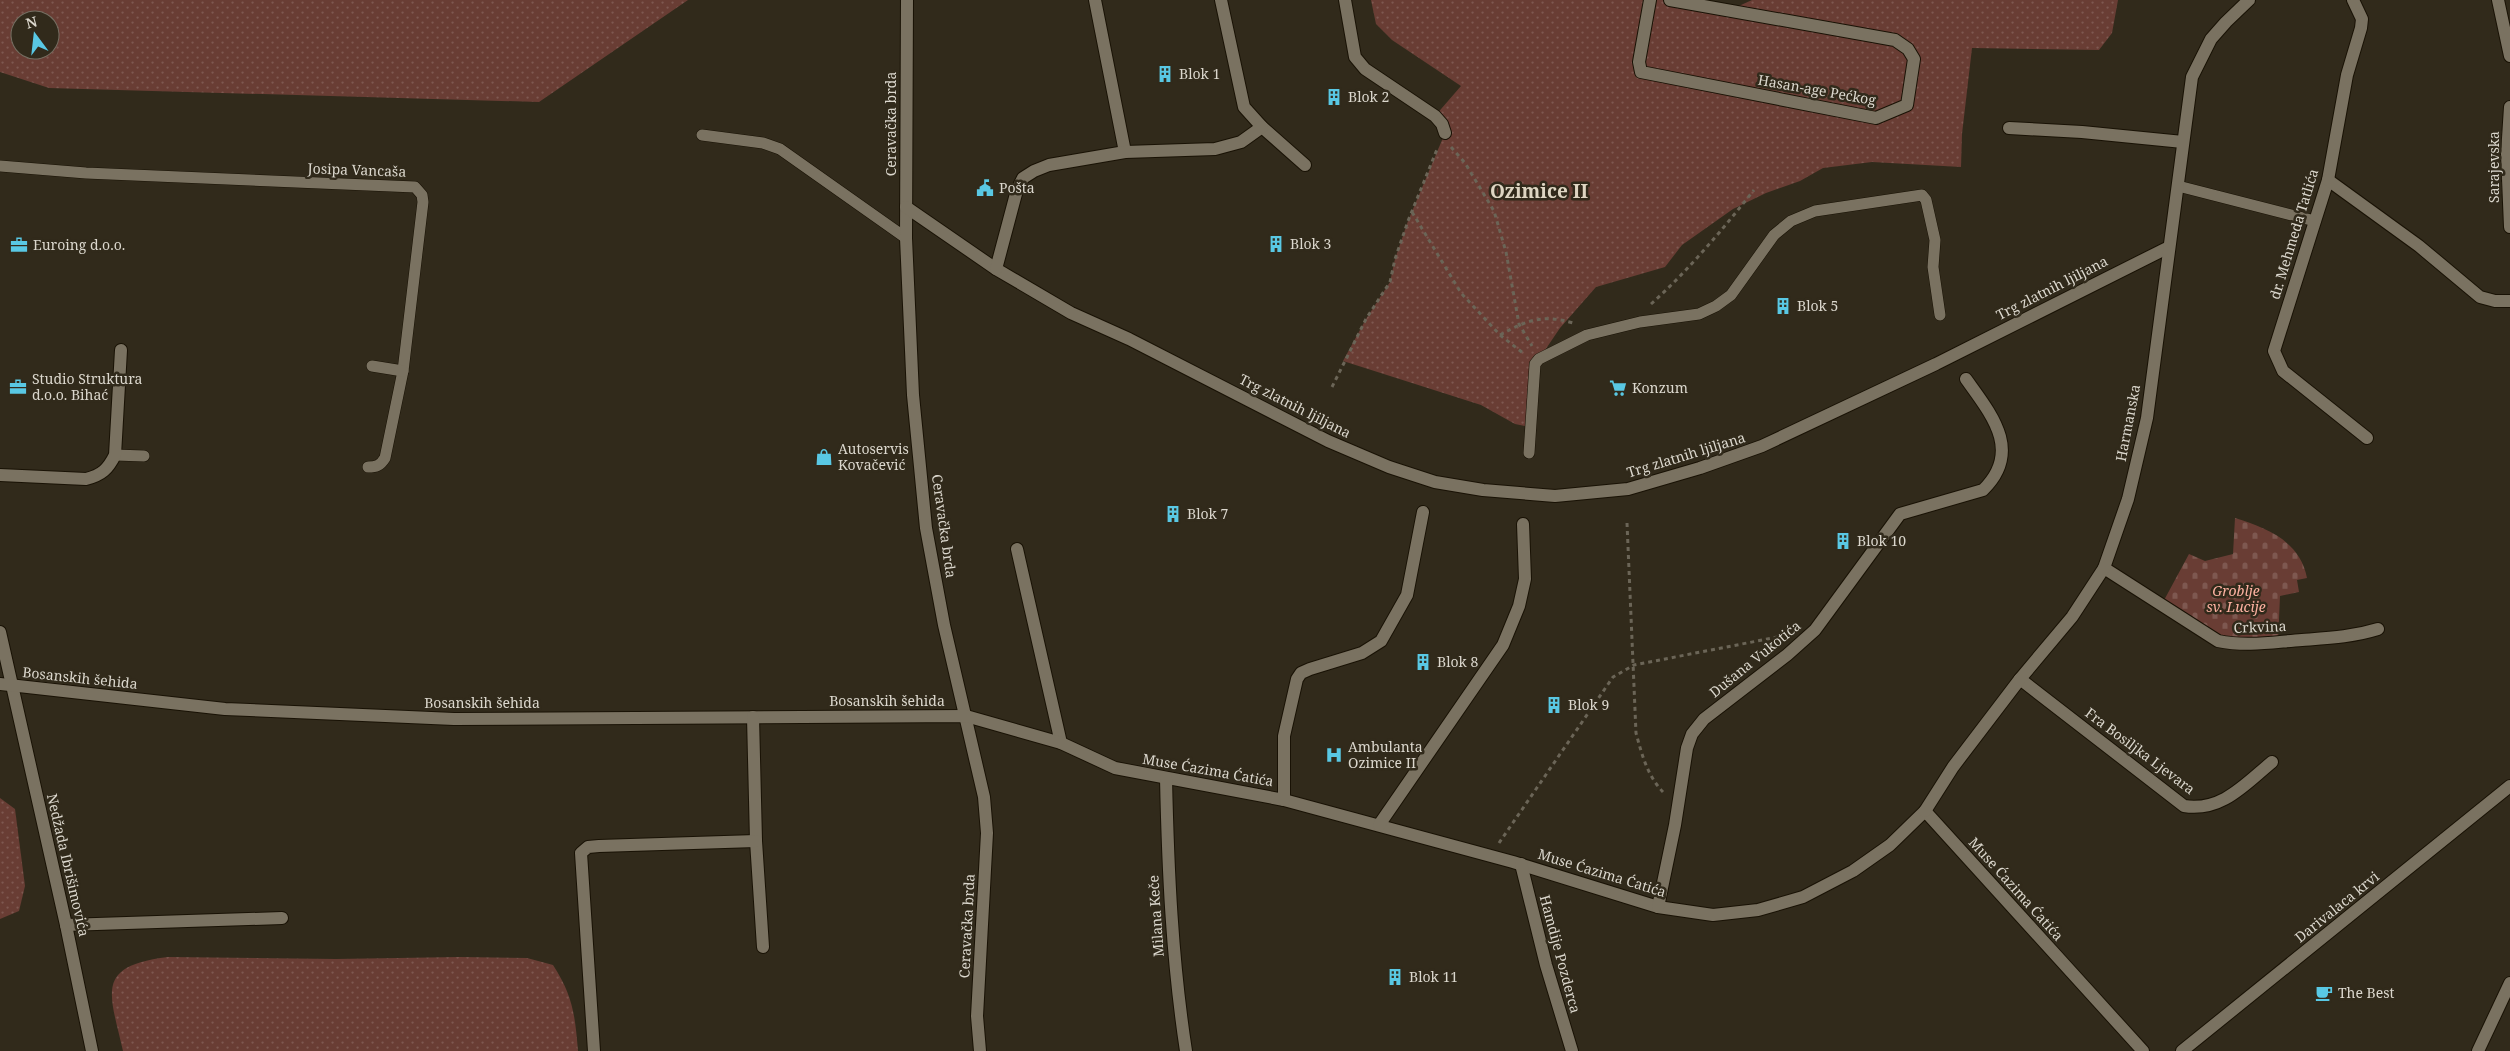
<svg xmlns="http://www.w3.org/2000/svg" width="2510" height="1051" font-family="'Noto Serif',serif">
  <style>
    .grass { fill: url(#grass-dots); fill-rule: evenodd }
    .cemetery { fill: url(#cemetery-stones) }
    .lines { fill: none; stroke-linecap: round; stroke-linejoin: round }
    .lane-casing { stroke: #191205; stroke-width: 12 }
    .street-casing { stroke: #191205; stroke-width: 14 }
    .secondary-casing { stroke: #191205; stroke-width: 14 }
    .path { stroke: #6b6557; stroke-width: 3; stroke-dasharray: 4 4; stroke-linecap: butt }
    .lane { stroke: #7a7261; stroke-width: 11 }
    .street { stroke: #7a7261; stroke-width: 12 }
    .secondary { stroke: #7a7261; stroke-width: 12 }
    .labels { text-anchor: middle; stroke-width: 5; stroke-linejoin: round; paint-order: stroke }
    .poi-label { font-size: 14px; fill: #dbd7cd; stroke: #312a1b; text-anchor: start }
    .street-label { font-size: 14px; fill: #dbd7cd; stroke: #312a1b }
    .park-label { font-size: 14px; font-style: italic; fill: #fcb1a1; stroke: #312a1b }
    .district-label { font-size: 19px; font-weight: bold; fill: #ded5c2; stroke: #312a1b }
  </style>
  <defs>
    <pattern id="grass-dots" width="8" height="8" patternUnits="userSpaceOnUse" patternTransform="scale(1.25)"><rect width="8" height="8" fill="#693d34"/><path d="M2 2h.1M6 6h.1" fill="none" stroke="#7e5850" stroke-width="1.8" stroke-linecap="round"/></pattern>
    <pattern id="cemetery-stones" width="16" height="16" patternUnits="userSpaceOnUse" patternTransform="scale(1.25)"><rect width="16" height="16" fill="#693d34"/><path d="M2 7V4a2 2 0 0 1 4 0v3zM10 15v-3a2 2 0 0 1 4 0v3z" fill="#7e5850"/></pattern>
  </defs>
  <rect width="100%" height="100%" fill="#312a1b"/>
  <!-- grass -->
  <g class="grass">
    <path d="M0,0H688L539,102L49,88L0,72ZM20,20H50V50H20Z"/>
    <polygon points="1371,0 1698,0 1730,10 1752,0 2118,0 2112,33 2099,50 1972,48 1962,134 1961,167 1872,162 1823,168 1800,181 1766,193 1733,209 1682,245 1665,267 1596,287 1560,328 1539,359 1530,427 1515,424 1481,405 1343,361 1366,319 1390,282 1395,259 1408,221 1445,133 1435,116 1461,86 1392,40 1376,24"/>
    <polygon points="0,798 15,809 25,886 19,911 0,919"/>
    <path d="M168,957L336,959L460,957L527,958L553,965C573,996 575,1015 578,1051H123C110,993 94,966 168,957Z"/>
  </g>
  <!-- cemetery -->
  <path class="cemetery" d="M2235,518C2267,528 2300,541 2307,578L2297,580L2299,592L2280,596L2278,643L2236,645L2162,604L2189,554L2205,561L2233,554Z"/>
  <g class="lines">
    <!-- lane casing -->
    <g class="lane-casing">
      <g id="lane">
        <polyline points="702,135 763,143 780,149 906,238"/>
        <path d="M0,166L86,173L415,187L422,195L423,202L403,371L385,458C380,466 376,467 368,467"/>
        <polyline points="2178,186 2315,221"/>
        <polyline points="372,366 403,371"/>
        <polyline points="1529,453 1535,364 1539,359 1587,335 1640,322 1699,314 1716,306 1731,295 1774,235 1791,221 1815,211 1922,195 1926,200 1935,240 1933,267 1940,315"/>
        <polyline points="115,455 144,456"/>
      </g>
    </g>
    <!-- street casing -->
    <g class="street-casing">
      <g id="street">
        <polyline points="907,0 906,238 913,395 926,528 944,625 984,797 987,833 977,1016 980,1051"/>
        <polyline points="1095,0 1125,152"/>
        <polyline points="1221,0 1244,107 1262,127 1305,165"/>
        <polyline points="1345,0 1355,57 1365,69 1435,116 1442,124 1445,133"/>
        <polyline points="1650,0 1639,62 1641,72 1876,118 1907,105 1914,59 1908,49 1895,40 1670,0"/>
        <polyline points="2353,0 2362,19 2361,28 2347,75 2328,180 2274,351 2283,371 2367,438"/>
        <polyline points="2498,0 2510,56"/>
        <polyline points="2510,107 2507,154 2510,227"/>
        <polyline points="2009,128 2082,132 2183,142"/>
        <polyline points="2328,180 2419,246 2480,297 2495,301 2510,301"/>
        <polyline points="906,207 996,269 1071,313 1129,339 1328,441 1389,467 1435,482 1483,490 1555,496 1628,489 1700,468 1762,446 1936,364 2169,247"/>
        <polyline points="996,269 1017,190 1023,178 1034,171 1049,165 1125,152 1215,149 1241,142 1262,127"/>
        <path d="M0,475L86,479C102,475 108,469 115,455L121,350"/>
        <polyline points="1017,549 1061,743"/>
        <path d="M2104,568L2218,641C2247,647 2273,642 2302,640C2329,638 2352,637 2378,629"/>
        <polyline points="0,632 66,925 92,1051"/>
        <path d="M2020,679L2184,806C2222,812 2245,784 2272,762"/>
        <polyline points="0,684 225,709 454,719 966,716 1061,743 1115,768 1284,800 1513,862 1658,907 1713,915 1758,910 1803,897 1853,871 1890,845 1925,811 2143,1051"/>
        <polyline points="753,717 756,841 763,947"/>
        <path d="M1166,778C1168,870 1172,960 1186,1051"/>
        <polyline points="1284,800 1284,736 1297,679 1301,673 1310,669 1362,653 1381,641 1407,595 1423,512"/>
        <polyline points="1925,811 1953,767 2020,679 2072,617 2104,568 2128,499 2147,418 2192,77 2211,39 2226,22 2249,0"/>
        <polyline points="1379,825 1503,645 1519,606 1525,579 1523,524"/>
        <polyline points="1521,864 1546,965 1572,1051"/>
        <path d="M1658,907L1675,825L1687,748L1692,734L1704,719L1787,655L1815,630L1900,514L1983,490C2023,451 1991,414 1966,379"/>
        <polyline points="66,925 282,918"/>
        <polyline points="594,1051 581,853 588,847 599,846 756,841"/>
        <polyline points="2478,1051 2510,983"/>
      </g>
    </g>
    <!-- secondary casing -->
    <g class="secondary-casing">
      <polyline id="secondary" points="2182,1051 2510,786"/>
    </g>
    <!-- path -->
    <g class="path">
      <polyline points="1451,147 1465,163 1494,211 1506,252 1519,324 1532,346"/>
      <polyline points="1412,212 1461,293 1500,335 1523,353"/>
      <path d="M1651,304C1689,270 1722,230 1754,190"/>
      <path d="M1500,335C1527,320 1543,314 1573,323"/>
      <polyline points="1332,387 1366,319 1390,282 1395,259 1408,221 1438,147"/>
      <path d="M1627,523L1636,733C1642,755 1647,775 1663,792"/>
      <polyline points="1499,843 1613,677 1634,665 1783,636"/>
    </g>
    <!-- lane -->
    <use href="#lane" class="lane"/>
    <!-- street -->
    <use href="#street" class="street"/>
    <!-- secondary -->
    <use href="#secondary" class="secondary"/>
  </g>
  <!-- icons -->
  <defs>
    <g id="building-bare" transform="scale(1.35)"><path d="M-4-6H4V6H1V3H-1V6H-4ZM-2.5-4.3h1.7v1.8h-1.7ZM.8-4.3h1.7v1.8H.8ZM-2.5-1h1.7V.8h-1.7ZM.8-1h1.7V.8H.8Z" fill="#59c8e4" stroke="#312a1b" stroke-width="2.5" paint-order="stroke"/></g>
    <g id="civic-bare" transform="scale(1.35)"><path d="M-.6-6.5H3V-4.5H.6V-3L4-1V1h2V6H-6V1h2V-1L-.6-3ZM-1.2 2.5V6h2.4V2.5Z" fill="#59c8e4" stroke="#312a1b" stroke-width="2.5" paint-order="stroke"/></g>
    <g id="office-bare" transform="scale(1.35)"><path d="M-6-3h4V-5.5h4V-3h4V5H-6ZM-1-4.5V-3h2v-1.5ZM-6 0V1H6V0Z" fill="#59c8e4" stroke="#312a1b" stroke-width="2.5" paint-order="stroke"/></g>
    <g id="supermarket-bare" transform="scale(1.35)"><path d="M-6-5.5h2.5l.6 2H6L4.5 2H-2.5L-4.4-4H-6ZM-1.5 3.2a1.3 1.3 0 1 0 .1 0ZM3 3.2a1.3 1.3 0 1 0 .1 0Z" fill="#59c8e4" stroke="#312a1b" stroke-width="2.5" paint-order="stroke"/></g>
    <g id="shop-bare" transform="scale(1.35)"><path d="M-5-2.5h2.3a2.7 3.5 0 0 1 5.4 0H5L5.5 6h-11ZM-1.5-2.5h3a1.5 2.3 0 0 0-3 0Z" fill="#59c8e4" stroke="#312a1b" stroke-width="2.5" paint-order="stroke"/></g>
    <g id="hospital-bare" transform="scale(1.35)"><path d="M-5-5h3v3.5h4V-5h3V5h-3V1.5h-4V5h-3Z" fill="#59c8e4" stroke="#312a1b" stroke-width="2.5" paint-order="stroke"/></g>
    <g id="cafe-bare" transform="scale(1.35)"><path d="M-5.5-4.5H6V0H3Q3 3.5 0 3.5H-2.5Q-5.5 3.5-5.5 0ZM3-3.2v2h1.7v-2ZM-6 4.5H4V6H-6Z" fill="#59c8e4" stroke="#312a1b" stroke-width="2.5" paint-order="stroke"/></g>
  </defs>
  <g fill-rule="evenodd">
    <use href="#building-bare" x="1165" y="74"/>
    <use href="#building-bare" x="1334" y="97"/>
    <use href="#civic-bare" x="985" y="188"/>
    <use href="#building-bare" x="1276" y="244"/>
    <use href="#office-bare" x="19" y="245"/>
    <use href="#building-bare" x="1783" y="306"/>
    <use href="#office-bare" x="18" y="387"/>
    <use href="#supermarket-bare" x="1618" y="388"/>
    <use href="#shop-bare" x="824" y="457"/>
    <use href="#building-bare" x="1173" y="514"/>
    <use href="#building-bare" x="1843" y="541"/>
    <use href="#building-bare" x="1423" y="662"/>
    <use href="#building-bare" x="1554" y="705"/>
    <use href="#hospital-bare" x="1334" y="755"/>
    <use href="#building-bare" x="1395" y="977"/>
    <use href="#cafe-bare" x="2324" y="993"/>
  </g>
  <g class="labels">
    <!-- poi labels -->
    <g class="poi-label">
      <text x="1179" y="79">Blok 1</text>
      <text x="1348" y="102">Blok 2</text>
      <text x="999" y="193">Pošta</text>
      <text x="1290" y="249">Blok 3</text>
      <text x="33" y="250">Euroing d.o.o.</text>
      <text x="1797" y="311">Blok 5</text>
      <text x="32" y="384">Studio Struktura<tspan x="32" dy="16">d.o.o. Bihać</tspan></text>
      <text x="1632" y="393">Konzum</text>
      <text x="838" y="454">Autoservis<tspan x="838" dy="16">Kovačević</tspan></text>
      <text x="1187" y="519">Blok 7</text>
      <text x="1857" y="546">Blok 10</text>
      <text x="1437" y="667">Blok 8</text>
      <text x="1568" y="710">Blok 9</text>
      <text x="1348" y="752">Ambulanta<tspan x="1348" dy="16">Ozimice II</tspan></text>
      <text x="1409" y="982">Blok 11</text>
      <text x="2338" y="998">The Best</text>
    </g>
    <!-- street labels -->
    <g class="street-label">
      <text transform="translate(1817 90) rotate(10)" y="5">Hasan-age Pećkog</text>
      <text transform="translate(891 124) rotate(-90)" y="5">Ceravačka brda</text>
      <text transform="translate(2494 167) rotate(-90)" y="5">Sarajevska</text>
      <text transform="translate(357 170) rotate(2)" y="5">Josipa Vancaša</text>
      <text transform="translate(2294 234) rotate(-73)" y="5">dr. Mehmeda Tatlića</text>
      <text transform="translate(2052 288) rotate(-27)" y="5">Trg zlatnih ljiljana</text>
      <text transform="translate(1295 406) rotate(27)" y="5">Trg zlatnih ljiljana</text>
      <text transform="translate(2128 423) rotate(-79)" y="5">Harmanska</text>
      <text transform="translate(1686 455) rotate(-17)" y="5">Trg zlatnih ljiljana</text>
      <text transform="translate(944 526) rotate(82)" y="5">Ceravačka brda</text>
      <text transform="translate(2260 627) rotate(-2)" y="5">Crkvina</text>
      <text transform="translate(1755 659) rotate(-39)" y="5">Dušana Vukotića</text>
      <text transform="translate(80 678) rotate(6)" y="5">Bosanskih šehida</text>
      <text x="887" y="706">Bosanskih šehida</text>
      <text x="482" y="708">Bosanskih šehida</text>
      <text transform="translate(2140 751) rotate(37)" y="5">Fra Bosiljka Ljevara</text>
      <text transform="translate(1208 770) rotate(10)" y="5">Muse Ćazima Ćatića</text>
      <text transform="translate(68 865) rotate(77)" y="5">Nedžada Ibrišimovića</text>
      <text transform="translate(1602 873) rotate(17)" y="5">Muse Ćazima Ćatića</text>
      <text transform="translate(2016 889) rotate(48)" y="5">Muse Ćazima Ćatića</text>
      <text transform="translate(2337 907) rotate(-39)" y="5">Darivalaca krvi</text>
      <text transform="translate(1156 916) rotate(-94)" y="5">Milana Keče</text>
      <text transform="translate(967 926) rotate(-87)" y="5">Ceravačka brda</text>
      <text transform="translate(1560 954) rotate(75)" y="5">Hamdije Pozderca</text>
    </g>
    <!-- park labels -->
    <g class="park-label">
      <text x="2236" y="596">Groblje<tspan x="2236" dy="16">sv. Lucije</tspan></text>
    </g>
    <!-- district labels -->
    <g class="district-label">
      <text x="1539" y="198">Ozimice II</text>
    </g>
  </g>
  <!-- north arrow -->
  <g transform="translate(35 35) rotate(345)"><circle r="24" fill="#312a1b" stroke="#756f62"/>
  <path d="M0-4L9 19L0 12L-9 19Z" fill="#59c8e4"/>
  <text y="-8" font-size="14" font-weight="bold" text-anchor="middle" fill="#dbd7cd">N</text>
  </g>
</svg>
